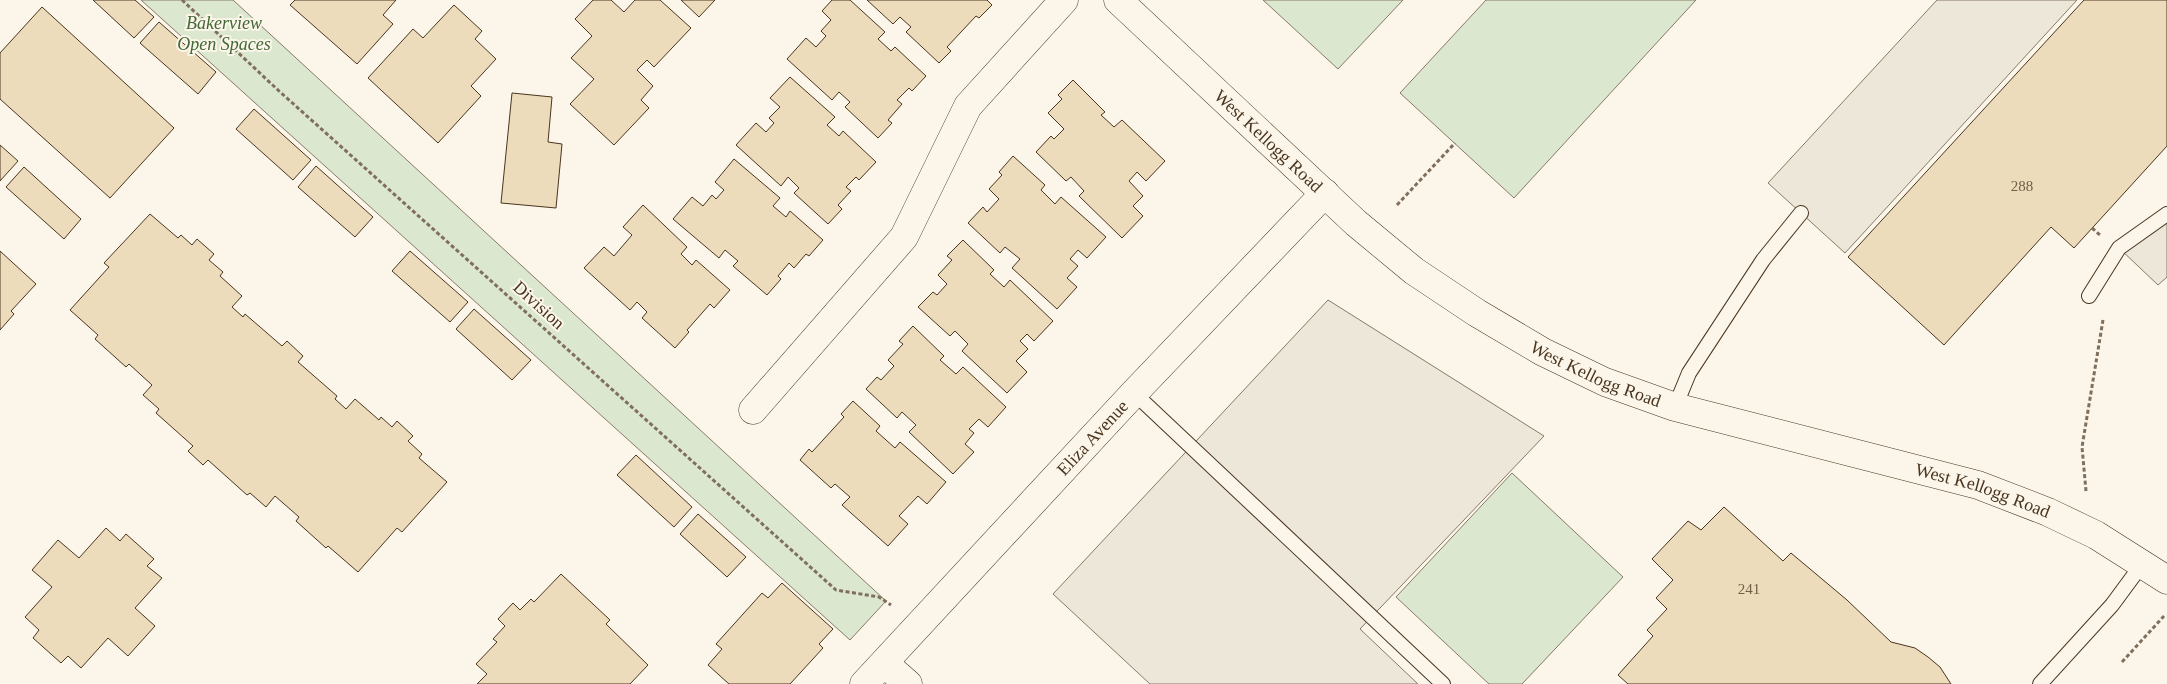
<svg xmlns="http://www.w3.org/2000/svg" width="2167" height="684" font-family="Georgia,serif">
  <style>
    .green { fill: #dce7d0; stroke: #887966 }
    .parking { fill: #ede7d9; stroke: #887966 }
    .building { fill: #ecdcbc; stroke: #4a3520 }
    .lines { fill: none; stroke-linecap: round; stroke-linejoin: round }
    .service-casing { stroke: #4a3520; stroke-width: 16 }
    .minor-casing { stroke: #4a3520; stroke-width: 29 }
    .tertiary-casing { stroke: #4a3520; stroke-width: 29 }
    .path { stroke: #7f6f5c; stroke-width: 3; stroke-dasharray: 4 2.5; stroke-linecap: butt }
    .service { stroke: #fbf6e9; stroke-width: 14 }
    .minor { stroke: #fbf6e9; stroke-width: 28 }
    .tertiary { stroke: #fbf6e9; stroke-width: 28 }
    .labels { text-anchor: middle; stroke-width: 4; stroke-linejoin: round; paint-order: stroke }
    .number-label { font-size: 15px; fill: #725f47 }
    .park-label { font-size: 18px; font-style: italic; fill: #436837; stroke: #fbf6e9 }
    .street-label { font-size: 18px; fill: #4a3520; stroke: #fbf6e9 }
  </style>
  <rect width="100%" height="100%" fill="#fbf6e9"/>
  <!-- green -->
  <g class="green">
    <polygon points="141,0 233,0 886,601 850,640"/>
    <polygon points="1263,0 1403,0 1338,69"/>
    <polygon points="1486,0 1696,0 1514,198 1400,93"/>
    <polygon points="1512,473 1623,577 1522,684 1489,684 1396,597"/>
  </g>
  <!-- parking -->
  <g class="parking">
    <polygon points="1937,0 2077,0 1845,253 1768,183"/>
    <polygon points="2167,214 2167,277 2158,285 2119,248"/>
    <polygon points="1328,300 1544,436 1360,629 1418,684 1150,684 1053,594"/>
  </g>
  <!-- building -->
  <g class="building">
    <polygon points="93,0 135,0 154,17 134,38"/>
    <polygon points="295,0 396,0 383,15 393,24 357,64 290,5"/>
    <polygon points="593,0 611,0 624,12 635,0 660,0 691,28 654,67 647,60 637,70 653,86 641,100 649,108 614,145 570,104 594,79 571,58 592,36 575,19"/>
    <polygon points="681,0 715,0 699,17"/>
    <polygon points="832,0 850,0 885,32 878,39 891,51 895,47 926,76 912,91 909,88 897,100 902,104 888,120 892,123 878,138 845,107 850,102 839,92 832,100 787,59 806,38 816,47 826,36 821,31 831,20 822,11"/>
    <polygon points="867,0 987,0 992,5 979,18 976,16 947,47 951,51 939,63 906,32 911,27 900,17 893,24"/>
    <polygon points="2084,0 2167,0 2167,146 2074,248 2051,227 1944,345 1848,257"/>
    <polygon points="454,5 482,31 475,39 496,59 471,86 481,96 438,143 368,78 413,29 423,38"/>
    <polygon points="42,7 174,128 110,198 0,99 0,53"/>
    <polygon points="159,22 216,72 198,94 140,43"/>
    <polygon points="790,77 835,117 827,125 839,136 843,131 876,162 859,180 856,177 846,187 851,191 838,205 842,209 828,224 794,193 799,188 788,177 781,186 736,145 756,123 766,132 774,123 769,118 780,107 770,98"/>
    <polygon points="1073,80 1105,112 1101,115 1114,127 1122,120 1165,161 1146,181 1137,172 1129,181 1143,196 1133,206 1143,216 1122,238 1079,196 1084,191 1071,177 1066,181 1036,152 1051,136 1054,139 1064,129 1048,113 1062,99 1058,95"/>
    <polygon points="512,93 552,97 548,142 562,144 556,208 501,203"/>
    <polygon points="254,109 311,160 293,180 236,129"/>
    <polygon points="0,145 18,161 0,181"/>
    <polygon points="1013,156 1045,185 1041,190 1055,204 1061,197 1106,237 1087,258 1078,250 1070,259 1078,266 1067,278 1077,287 1057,309 1012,268 1020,259 1005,247 1000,253 968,223 983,207 987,212 999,199 989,189 1002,175 999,172"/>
    <polygon points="734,159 780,198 773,206 786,217 790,211 823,240 809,256 806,254 794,268 789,263 778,276 781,279 767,295 733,266 738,261 725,250 719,258 673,219 692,197 703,206 712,195 716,199 724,190 715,182"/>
    <polygon points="316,166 373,217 355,237 298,187"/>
    <polygon points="24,167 81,219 64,239 6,187"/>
    <polygon points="643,205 687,247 681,254 692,265 696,260 730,290 714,308 710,304 687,330 689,332 675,348 642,318 647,312 637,302 630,310 584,268 604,247 614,256 632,235 623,227"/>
    <polygon points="150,214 178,238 181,235 192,245 197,239 214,254 209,260 223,272 220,276 242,296 232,307 243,317 245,314 282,346 287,341 303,356 298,362 337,396 335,399 346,409 355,399 379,420 381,417 392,427 397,421 413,436 408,441 422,454 419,458 447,482 402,532 397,528 358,572 328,546 326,548 296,521 299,517 275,496 266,507 250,493 247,495 208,460 203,465 188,451 193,446 156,413 159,409 143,395 152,385 129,364 126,367 95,339 98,335 70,310 109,267 104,263"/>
    <polygon points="963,240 994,270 990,274 1004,287 1010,280 1053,321 1034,341 1027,334 1020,341 1028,349 1016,361 1027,372 1007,393 962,351 968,344 955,331 950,336 918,307 933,292 937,295 947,284 938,275 952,260 947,256"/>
    <polygon points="0,251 36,284 11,311 14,314 0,330"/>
    <polygon points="410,251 468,302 450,322 392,271"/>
    <polygon points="474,309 531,360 512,380 456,329"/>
    <polygon points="913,326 944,356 940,360 956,374 963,367 1006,407 988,427 979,419 969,429 974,433 965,444 974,452 953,474 909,432 916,425 902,412 897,418 866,389 877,377 881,380 894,366 888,360 903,344 899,341"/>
    <polygon points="853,401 880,426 876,431 895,448 900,442 946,482 927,504 918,496 899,516 908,524 888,546 842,505 850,497 835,484 831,488 800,460 809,449 812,452 844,417 841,414"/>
    <polygon points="636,455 692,507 674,527 617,475"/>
    <polygon points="1724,507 1783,561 1791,553 1847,600 1891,642 1915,648 1928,657 1940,667 1951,684 1628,684 1618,675 1653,636 1647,630 1667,609 1656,598 1673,580 1652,559 1688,521 1701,530"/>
    <polygon points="698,514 746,557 727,577 680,534"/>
    <polygon points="106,528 120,541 126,534 154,559 147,566 162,578 135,608 155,626 128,656 108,638 81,668 68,656 61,663 33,638 39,630 25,617 52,587 32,570 58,540 79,558"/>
    <polygon points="561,574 610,620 606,624 648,665 630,684 477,684 487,674 476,664 497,642 493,639 505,626 498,619 513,603 520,610 531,599 534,602"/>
    <polygon points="782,583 833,629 819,644 823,648 790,684 729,684 708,665 722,649 716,644 762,593 768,598"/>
  </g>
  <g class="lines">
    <!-- service casing -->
    <g class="service-casing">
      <g id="service">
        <polyline points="2089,296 2119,248 2167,214"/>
        <polyline points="1134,393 1443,684"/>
        <polyline points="1675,407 1689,373 1763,260 1801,213"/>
        <polyline points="2040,684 2112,605 2143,563"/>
      </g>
    </g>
    <!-- minor casing -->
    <g class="minor-casing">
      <polyline id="minor" points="753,410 904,237 968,106 1064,0"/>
    </g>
    <!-- tertiary casing -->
    <g class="tertiary-casing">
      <g id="tertiary">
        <path id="s1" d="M1118,0L1356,223L1414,271L1477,313L1543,352L1605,382L1675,407L1978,485L2048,512L2096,535L2167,580"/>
        <polyline points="884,663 908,684"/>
        <path id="s2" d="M864,684L1134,393L1325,193"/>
      </g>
    </g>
    <!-- path -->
    <g class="path">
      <polyline points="182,0 279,91 836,590 879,597 891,605"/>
      <polyline points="1397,205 1455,143"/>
      <polyline points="2092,228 2100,235"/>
      <polyline points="2086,491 2082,447 2103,320"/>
      <polyline points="2122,662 2164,616"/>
    </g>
    <!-- service -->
    <use href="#service" class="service"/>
    <!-- minor -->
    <use href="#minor" class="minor"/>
    <!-- tertiary -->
    <use href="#tertiary" class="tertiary"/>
  </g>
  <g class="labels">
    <!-- number labels -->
    <g class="number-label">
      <text x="2022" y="191">288</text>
      <text x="1749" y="594">241</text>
    </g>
    <!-- park labels -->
    <g class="park-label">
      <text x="224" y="29">Bakerview<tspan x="224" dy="21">Open Spaces</tspan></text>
    </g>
    <!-- street labels -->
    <g class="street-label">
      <text dy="6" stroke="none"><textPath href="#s1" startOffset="206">West Kellogg Road</textPath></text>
      <text transform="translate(539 305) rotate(42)" y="6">Division</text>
      <text dy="6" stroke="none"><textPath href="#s1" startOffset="611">West Kellogg Road</textPath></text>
      <text dy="6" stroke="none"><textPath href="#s2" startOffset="336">Eliza Avenue</textPath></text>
      <text dy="6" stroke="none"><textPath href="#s1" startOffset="1016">West Kellogg Road</textPath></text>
    </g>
  </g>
</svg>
